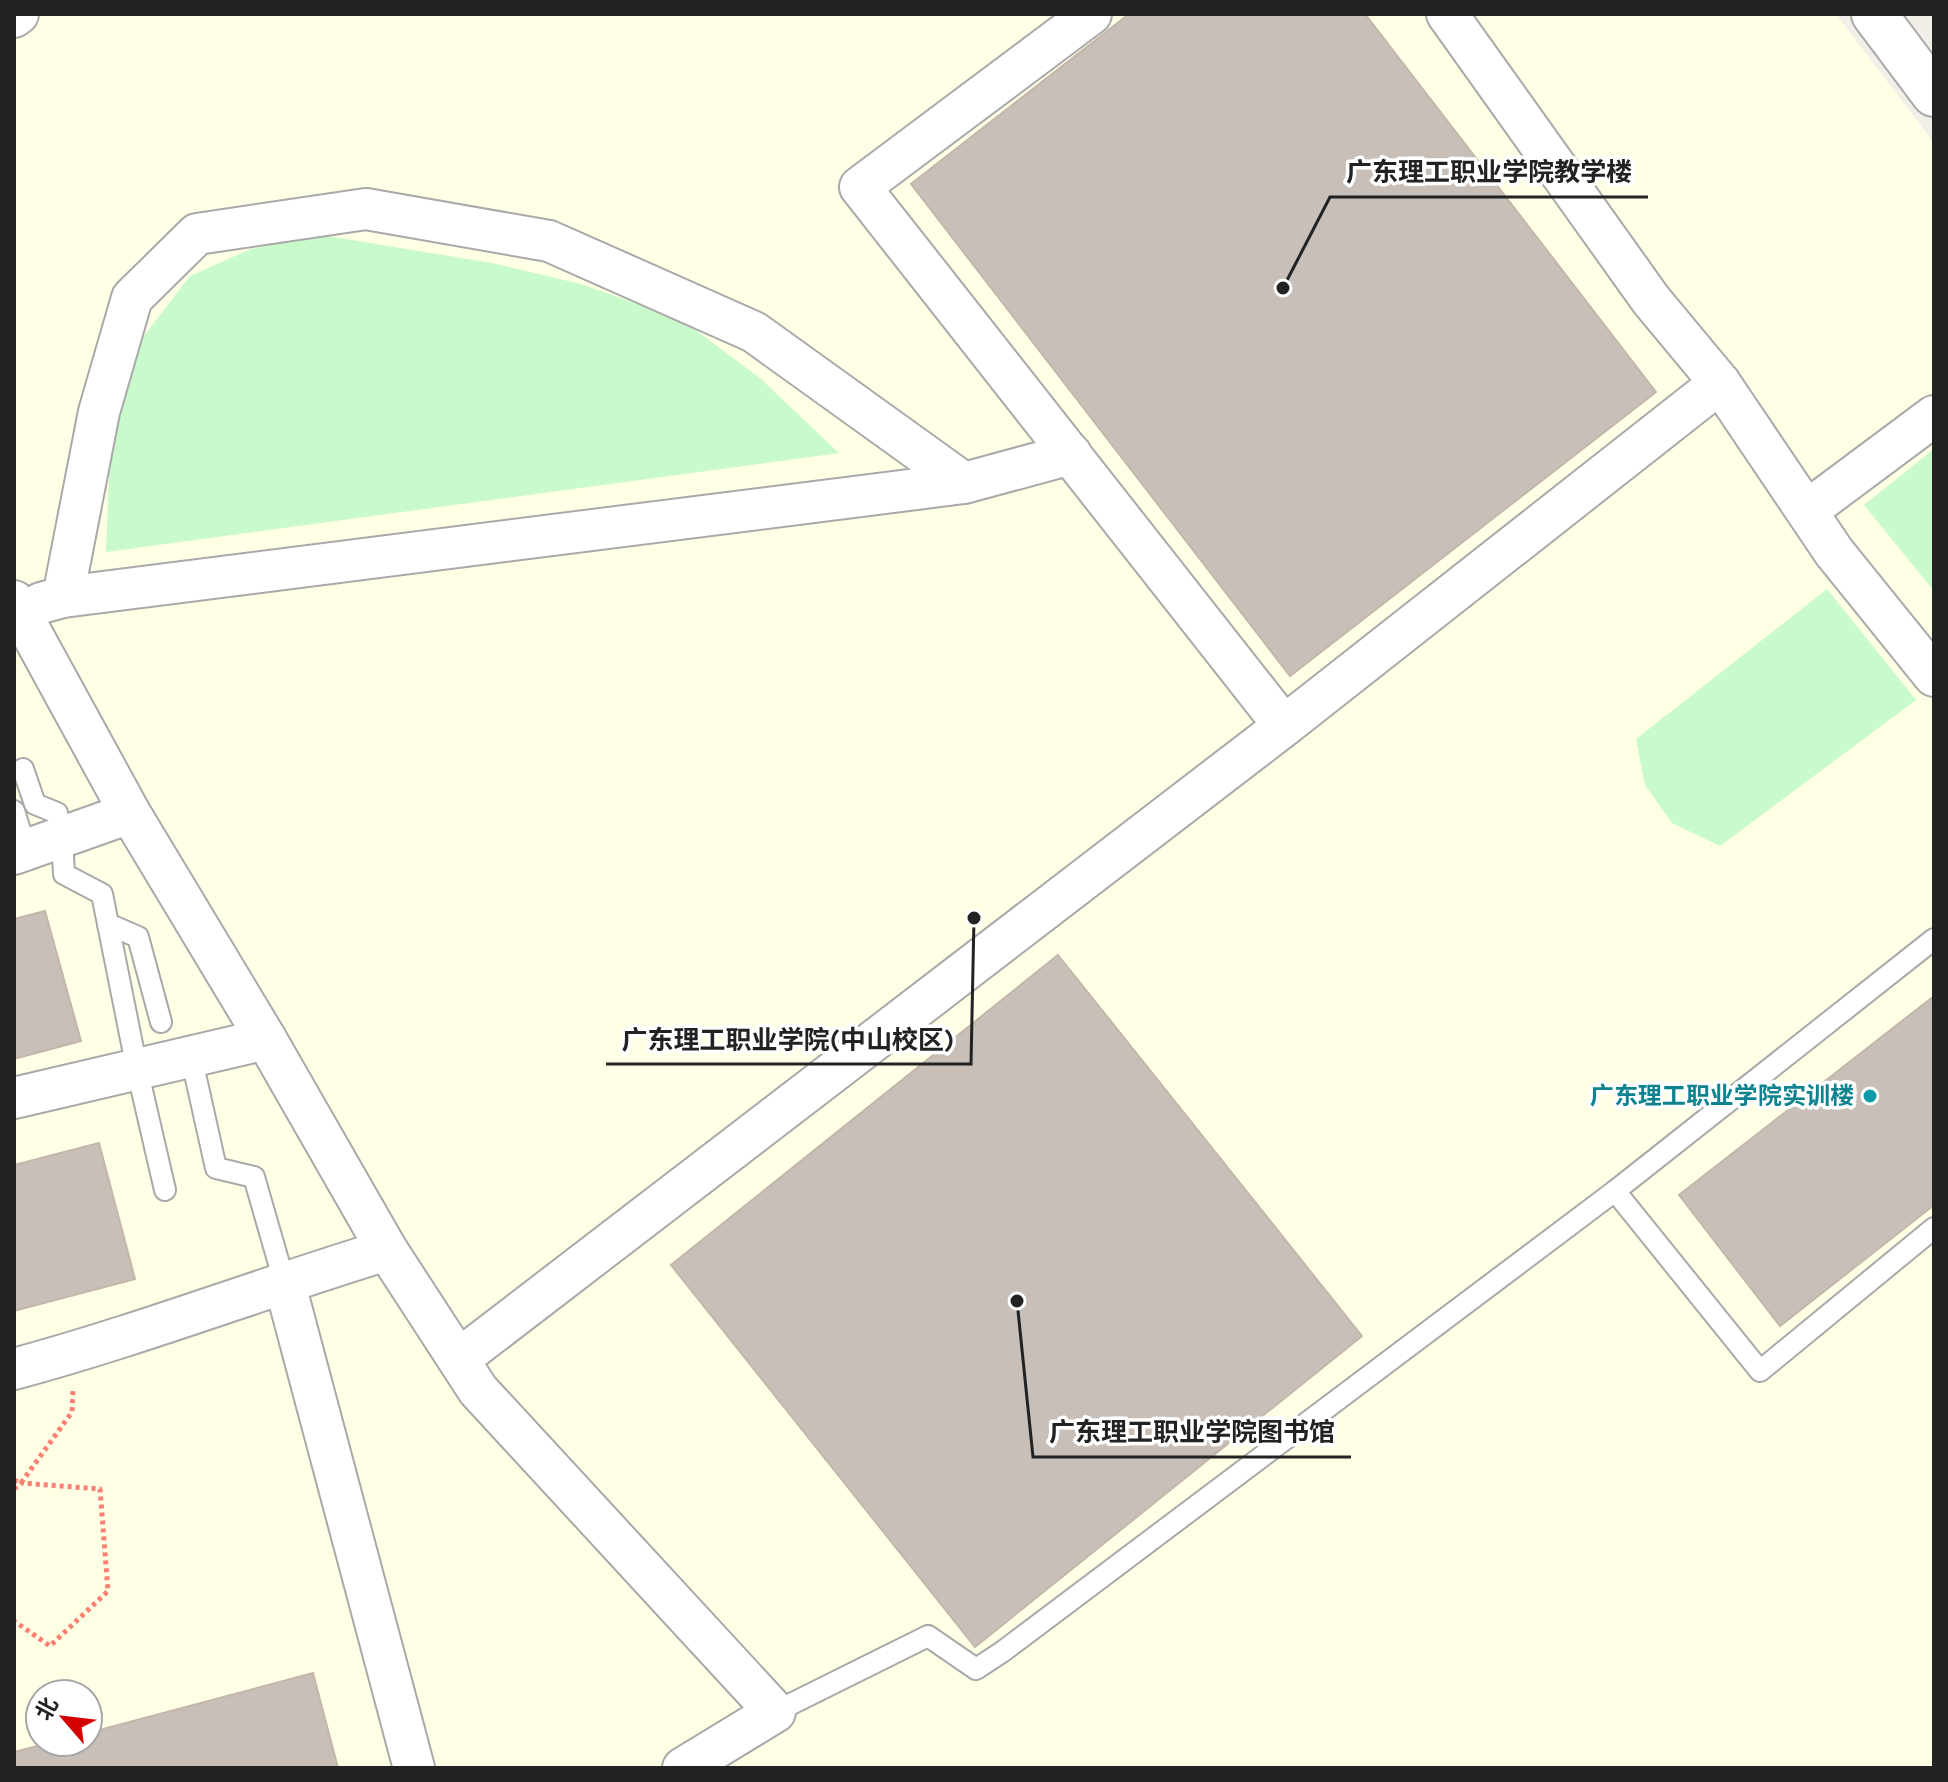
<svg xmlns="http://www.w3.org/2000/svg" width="1948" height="1782" font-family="Karla,'Noto Sans SC',sans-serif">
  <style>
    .education { fill: #ffffe5; fill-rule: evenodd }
    .park { fill: #c8facc }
    .building { fill: #c7bfb8; stroke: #c4b6ab; stroke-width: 2 }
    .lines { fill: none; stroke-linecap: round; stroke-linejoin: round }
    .service-casing { stroke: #a9a9a9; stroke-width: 24 }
    .minor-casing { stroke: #a9a9a9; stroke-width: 44 }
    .tertiary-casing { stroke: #a9a9a9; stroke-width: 48 }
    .path { stroke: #fa8072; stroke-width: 5; stroke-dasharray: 4 4; stroke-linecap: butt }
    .service { stroke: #fff; stroke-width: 20 }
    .minor { stroke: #fff; stroke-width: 40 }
    .tertiary { stroke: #fff; stroke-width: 44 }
    .culture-dot { fill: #0f9aa8; stroke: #fff; stroke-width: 3 }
    .labels { text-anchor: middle; stroke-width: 7; stroke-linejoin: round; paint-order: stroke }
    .culture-label { font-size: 24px; font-weight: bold; fill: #0d838f; stroke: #fff; text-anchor: end }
    .leader { fill: none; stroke: #222; stroke-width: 3 }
    .callout-dot { fill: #222; stroke: #fff; stroke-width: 3 }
    .callout-label { font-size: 26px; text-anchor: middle; font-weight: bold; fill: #222; stroke: #fff; stroke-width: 7; stroke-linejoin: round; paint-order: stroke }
  </style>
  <rect width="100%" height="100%" fill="#f2efe9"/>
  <!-- education -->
  <path class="education" d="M14,14H1836L1934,143V1768H14ZM40,1694H88V1742H40Z"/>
  <!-- park -->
  <g class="park">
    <polygon points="322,235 492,263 581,284 682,320 760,378 839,453 106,552 111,427 143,337 190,276 251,249"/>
    <polygon points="1934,449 1934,591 1864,505"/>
    <polygon points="1827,589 1916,700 1720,846 1672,823 1645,785 1636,739"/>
  </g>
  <!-- building -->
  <g class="building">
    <polygon points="1129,14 1365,14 1656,392 1290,676 911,184"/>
    <polygon points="45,911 81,1041 14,1059 14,919"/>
    <polygon points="1058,955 1362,1336 975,1647 671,1265"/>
    <polygon points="1934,996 1934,1205 1780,1326 1679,1195"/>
    <polygon points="99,1143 135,1279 14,1311 14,1165"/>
    <polygon points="313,1673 338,1768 14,1768 14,1752 53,1742 88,1742 88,1733"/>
  </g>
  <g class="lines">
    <!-- service casing -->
    <g class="service-casing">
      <g id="service">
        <polyline points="23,769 35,804 57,813 62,837 64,874 102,894 137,1069 165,1190"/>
        <polyline points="14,811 26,850"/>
        <polyline points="108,924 138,937 161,1022"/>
        <polyline points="1934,939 1615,1191 1760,1371 1934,1228"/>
        <polyline points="191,1056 216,1168 254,1177 284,1281"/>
        <polyline points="775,1712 928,1636 976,1669 1002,1652 1615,1191"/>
      </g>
    </g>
    <!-- minor casing -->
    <g class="minor-casing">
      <g id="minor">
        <polyline points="1091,14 860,187 1284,726 1720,383"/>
        <polyline points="1447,14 1651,300 1720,383 1834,552 1934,676"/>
        <polyline points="14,17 18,14"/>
        <polyline points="1808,510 1934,416"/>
        <polyline points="63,597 99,412 132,298 197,234 366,209 549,241 754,332 964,483 1071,454"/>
        <polyline points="14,601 130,813 266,1039 387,1250 478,1390 775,1712 683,1768"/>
        <polyline points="41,603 63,597 964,483"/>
        <polyline points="14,854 130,813"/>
        <polyline points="14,1098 266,1039"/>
        <polyline points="284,1281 414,1768"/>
        <polyline points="459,1359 1284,726"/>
        <path d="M14,1369C140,1335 262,1288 387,1250"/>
      </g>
    </g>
    <!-- tertiary casing -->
    <g class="tertiary-casing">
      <polyline id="tertiary" points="1874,14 1934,94"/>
    </g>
    <!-- path -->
    <g class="path">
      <polyline points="14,1480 21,1483 72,1412 73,1389"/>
      <polyline points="14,1489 21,1483 100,1489 108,1591 50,1646 14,1621"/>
    </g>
    <!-- service -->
    <use href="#service" class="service"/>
    <!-- minor -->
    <use href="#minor" class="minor"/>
    <!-- tertiary -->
    <use href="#tertiary" class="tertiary"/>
  </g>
  <!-- markers -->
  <circle class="culture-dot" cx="1870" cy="1096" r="8"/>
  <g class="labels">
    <!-- culture labels -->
    <g class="culture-label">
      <text x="1854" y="1104">广东理工职业学院实训楼</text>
    </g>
  </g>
  <!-- callouts -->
  <path class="leader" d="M1283 288L1330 197H1648M974 918L971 1064H606M1017 1301L1033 1457H1351"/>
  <g class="callout-dot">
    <circle cx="1283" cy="288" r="8"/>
    <circle cx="974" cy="918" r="8"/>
    <circle cx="1017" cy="1301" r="8"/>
  </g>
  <g class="callout-label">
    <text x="1489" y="181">广东理工职业学院教学楼</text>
    <text x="788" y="1049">广东理工职业学院(中山校区)</text>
    <text x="1192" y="1441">广东理工职业学院图书馆</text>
  </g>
  <!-- border -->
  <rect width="1948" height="1782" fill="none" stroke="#222222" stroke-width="32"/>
  <!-- north arrow -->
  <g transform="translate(64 1718) rotate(298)"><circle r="38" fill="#ffffff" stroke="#a7a7a7" stroke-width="2"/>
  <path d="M0-6L14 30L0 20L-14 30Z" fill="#d40000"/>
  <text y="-12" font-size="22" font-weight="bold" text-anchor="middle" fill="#222222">北</text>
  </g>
</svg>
